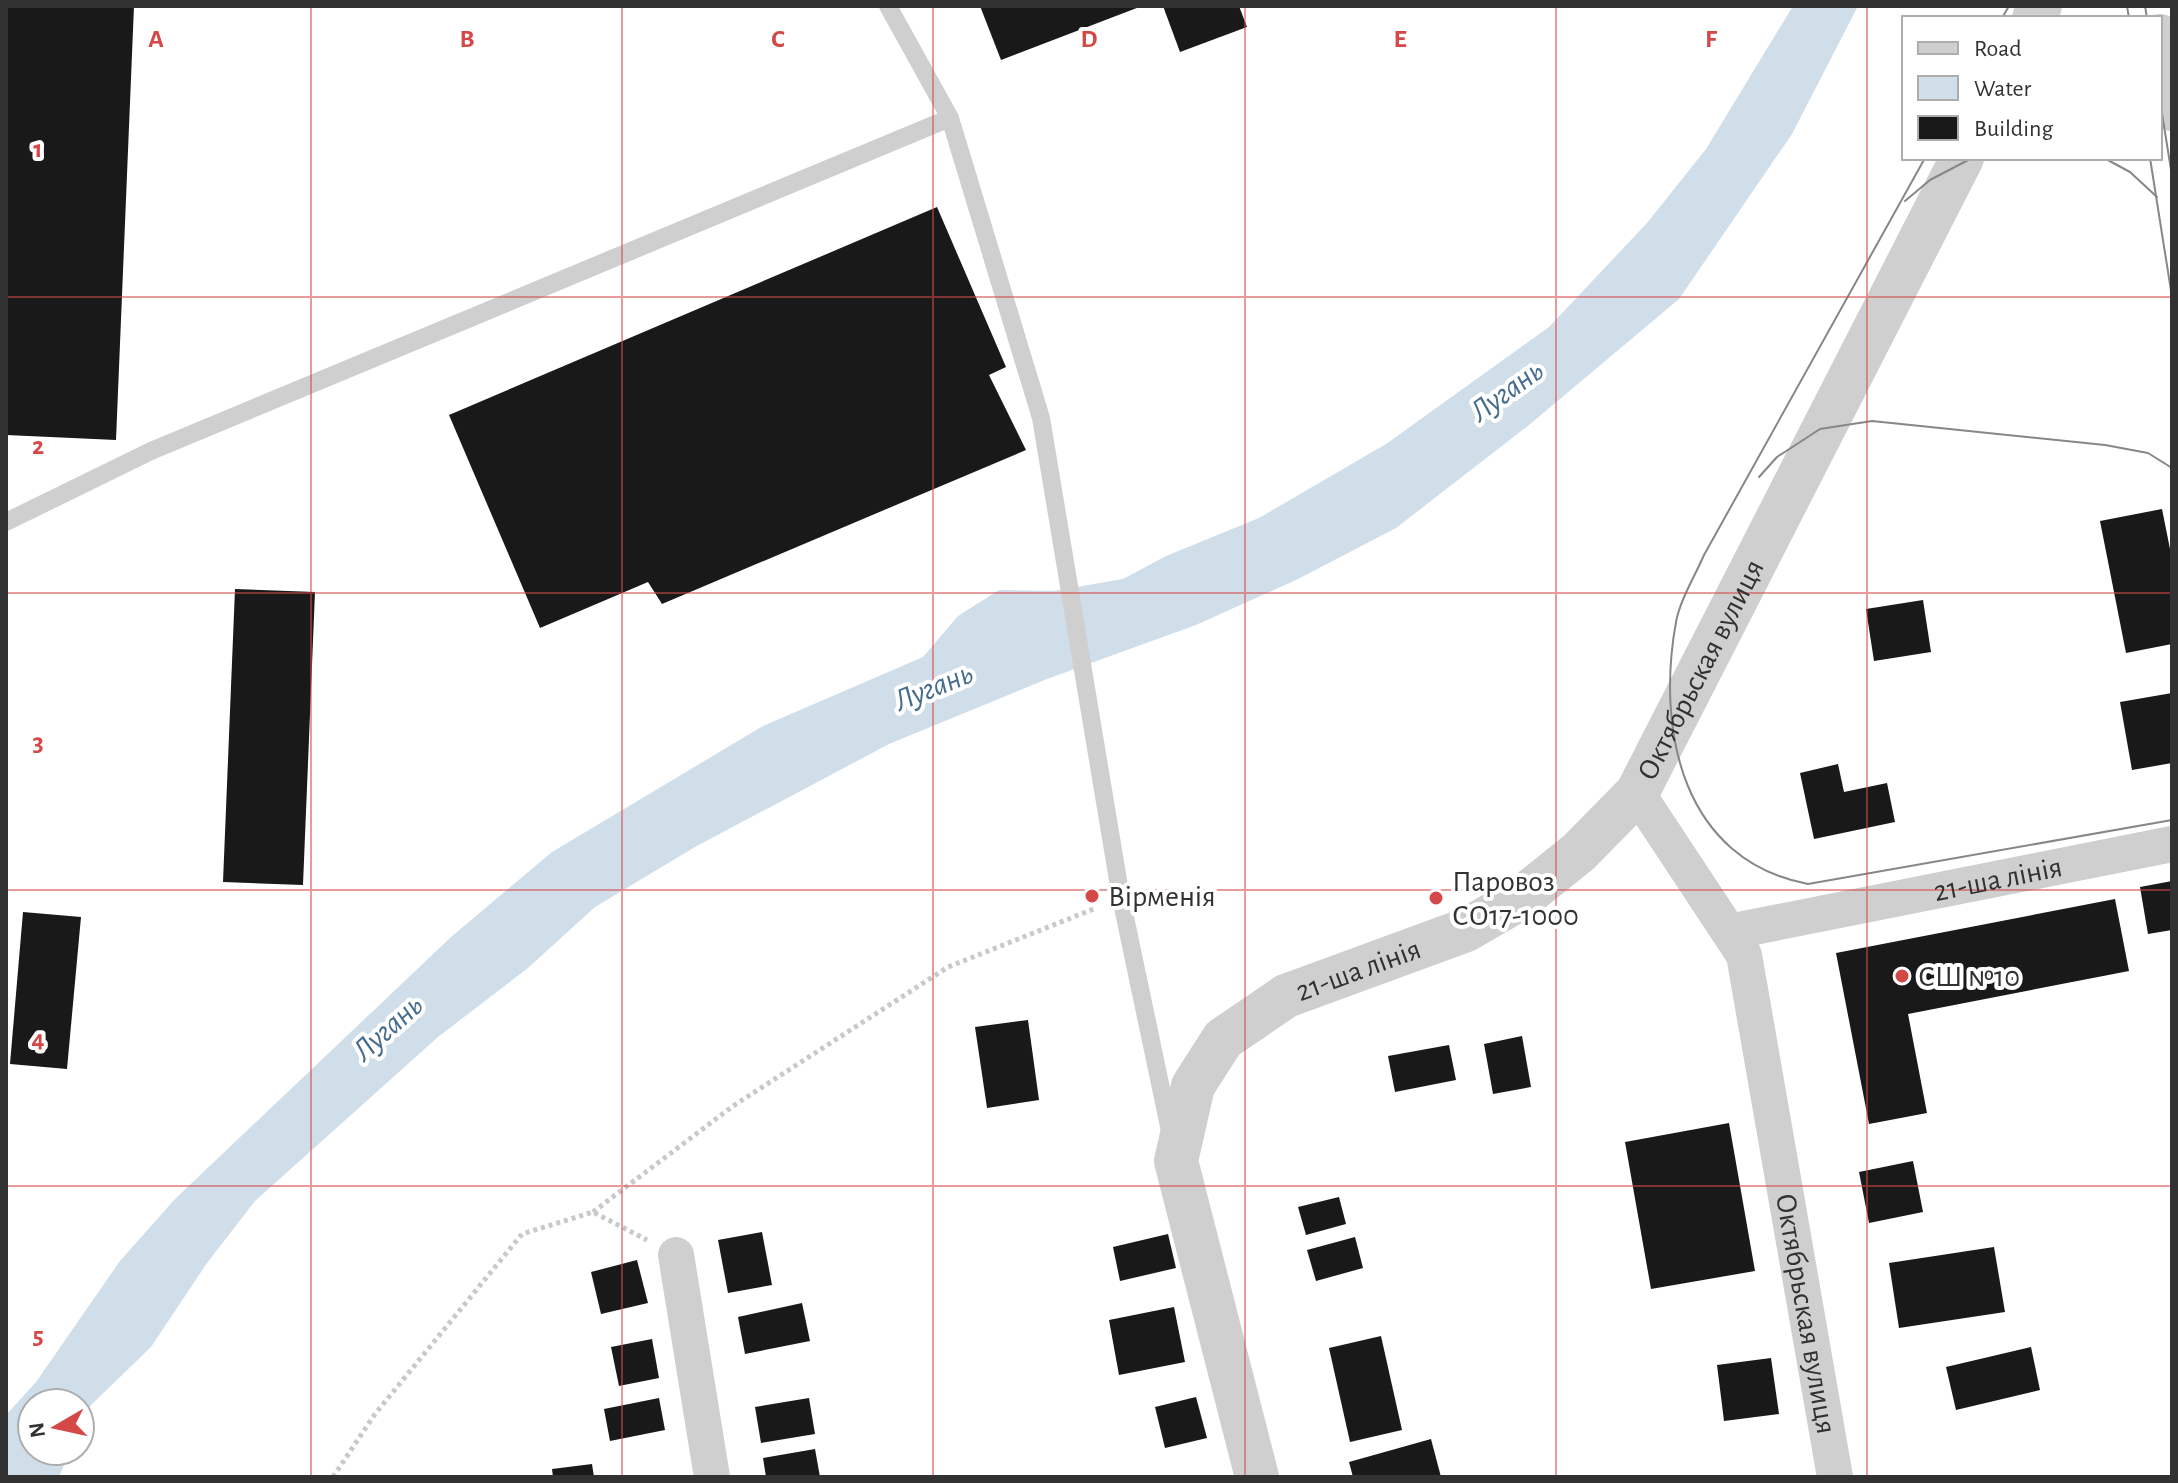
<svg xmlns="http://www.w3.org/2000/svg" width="2178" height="1483" font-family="'Alegreya Sans',sans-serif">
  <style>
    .water { fill: #d0deea }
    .building { fill: #191919 }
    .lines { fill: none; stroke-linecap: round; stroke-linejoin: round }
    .path { stroke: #c9c9c9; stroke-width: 5; stroke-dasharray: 4 4; stroke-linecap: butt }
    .service { stroke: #cfcfcf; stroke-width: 18 }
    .minor { stroke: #cfcfcf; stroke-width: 36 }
    .tertiary { stroke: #cfcfcf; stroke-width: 44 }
    .tram { stroke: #878787; stroke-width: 2 }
    .grid { fill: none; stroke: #d54848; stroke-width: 2; stroke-opacity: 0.55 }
    .poi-dot { fill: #d54848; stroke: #fff; stroke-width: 3 }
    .labels { text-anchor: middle; stroke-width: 8; stroke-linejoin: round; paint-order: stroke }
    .street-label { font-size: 30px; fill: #323232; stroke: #fff }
    .poi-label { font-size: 30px; fill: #323232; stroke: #fff; text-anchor: start }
    .water-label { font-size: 32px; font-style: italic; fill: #476c8d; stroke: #fff }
    .grid-label { font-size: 26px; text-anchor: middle; font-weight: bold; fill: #d54848; stroke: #fff; stroke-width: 8; stroke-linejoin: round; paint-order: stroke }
  </style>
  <rect width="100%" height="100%" fill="#fff"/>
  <!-- water -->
  <polygon class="water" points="1793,6 1858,6 1792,134 1679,299 1529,425 1396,528 1298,579 1196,625 1047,679 889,744 695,847 595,907 528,968 438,1037 255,1201 207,1263 151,1347 89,1407 80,1429 80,1403 32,1403 32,1451 70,1451 59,1477 6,1477 6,1415 36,1382 120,1261 175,1199 451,937 552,852 763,726 923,657 958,616 999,590 1053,591 1123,579 1166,556 1259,518 1386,444 1549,327 1647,223 1706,149"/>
  <!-- building -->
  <g class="building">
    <polygon points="6,6 134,6 116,440 6,435"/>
    <polygon points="980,6 1142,6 1001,60"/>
    <polygon points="1163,6 1239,6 1247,27 1180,52"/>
    <polygon points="937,207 1006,367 989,375 1026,450 662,604 648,582 540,628 449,415"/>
    <polygon points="2162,509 2172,559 2172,644 2126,653 2100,521"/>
    <polygon points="235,589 315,592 303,885 223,882"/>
    <polygon points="1923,600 1931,652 1874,661 1866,609"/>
    <polygon points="2172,693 2172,763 2132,770 2120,702"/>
    <polygon points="1838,764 1844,792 1887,783 1895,822 1814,839 1800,773"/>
    <polygon points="2172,881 2172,930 2148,934 2140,887"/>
    <polygon points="2115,899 2129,971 1908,1014 1927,1113 1869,1124 1836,953"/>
    <polygon points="23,912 81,917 67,1069 10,1064"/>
    <polygon points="1028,1020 1039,1100 987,1108 975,1027"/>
    <polygon points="1522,1036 1531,1087 1493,1094 1484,1044"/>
    <polygon points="1449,1045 1456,1080 1395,1092 1388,1056"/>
    <polygon points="1729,1123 1755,1271 1651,1289 1625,1142"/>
    <polygon points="1913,1161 1923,1212 1869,1223 1859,1172"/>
    <polygon points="1339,1197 1346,1224 1306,1235 1298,1207"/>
    <polygon points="762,1232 772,1285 728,1293 718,1240"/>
    <polygon points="1168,1234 1176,1268 1120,1281 1113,1247"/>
    <polygon points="1355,1237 1363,1268 1316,1281 1307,1250"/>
    <polygon points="1994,1247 2005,1312 1899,1328 1889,1263"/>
    <polygon points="637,1260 648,1303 601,1314 591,1272"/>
    <polygon points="802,1303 810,1341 745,1354 738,1317"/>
    <polygon points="1174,1307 1185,1362 1119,1375 1109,1320"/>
    <polygon points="1381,1336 1402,1430 1350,1442 1329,1348"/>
    <polygon points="652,1339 659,1378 619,1386 611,1347"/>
    <polygon points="2031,1347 2040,1390 1956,1410 1946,1367"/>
    <polygon points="1771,1358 1779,1414 1724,1421 1717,1365"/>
    <polygon points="1196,1397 1207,1438 1165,1448 1155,1407"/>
    <polygon points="659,1398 665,1430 610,1441 604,1409"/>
    <polygon points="809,1398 815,1434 761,1443 755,1407"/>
    <polygon points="1431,1439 1441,1477 1353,1477 1349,1462"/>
    <polygon points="815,1449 820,1477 766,1477 763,1458"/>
    <polygon points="592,1464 594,1477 553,1477 552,1469"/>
  </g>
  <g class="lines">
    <!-- path -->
    <g class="path">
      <polyline points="593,1212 733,1106 948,967 1096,908"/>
      <polyline points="333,1477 375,1414 522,1234 593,1212 647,1240"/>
    </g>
    <!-- service -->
    <g class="service">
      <polyline points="888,6 950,118 1041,418 1121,898 1170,1131"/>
      <polyline points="6,522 151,451 950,118"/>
    </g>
    <!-- minor -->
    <g class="minor">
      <path id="s1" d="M1637,793L1744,955L1835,1477"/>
      <path id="s2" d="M1729,932L2172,844"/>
      <polyline points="676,1255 712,1477"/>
    </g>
    <!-- tertiary -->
    <g class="tertiary">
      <polyline points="2034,18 2040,6"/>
      <polyline points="2160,36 2172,109"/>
      <path id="s3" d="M1257,1477L1176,1161L1193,1086L1223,1039L1286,996L1466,930L1523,897L1579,852L1637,793L1962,158"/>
    </g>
    <!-- tram -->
    <g class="tram">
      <polyline points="2127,6 2129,18"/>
      <polyline points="2145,6 2147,18"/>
      <polyline points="2002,18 2009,6"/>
      <polyline points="2160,101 2172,176"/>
      <path d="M1925,158L1704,555C1695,576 1680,600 1676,622C1656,732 1683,860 1808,884L2172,820"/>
      <polyline points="2104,158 2130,172 2157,197"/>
      <polyline points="2150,158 2172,297"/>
      <polyline points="1905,201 1930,180 1972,158"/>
      <polyline points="1759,477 1777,457 1820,429 1872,421 2105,445 2148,453 2172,468"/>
    </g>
  </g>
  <!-- grid -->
  <path class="grid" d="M311,6V1477M622,6V1477M933,6V1477M1245,6V1477M1556,6V1477M1867,6V1477M6,297H2172M6,593H2172M6,890H2172M6,1186H2172"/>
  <!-- markers -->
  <g class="poi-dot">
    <circle cx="1092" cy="896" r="8"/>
    <circle cx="1436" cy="898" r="8"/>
    <circle cx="1902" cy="976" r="8"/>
  </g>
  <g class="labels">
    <!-- street labels -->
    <g class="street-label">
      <text dy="10" stroke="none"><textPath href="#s3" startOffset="1086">Октябрьская вулиця</textPath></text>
      <text dy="10" stroke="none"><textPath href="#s2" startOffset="274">21-ша лінія</textPath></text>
      <text dy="10" stroke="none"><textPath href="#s3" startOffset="612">21-ша лінія</textPath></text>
      <text dy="10" stroke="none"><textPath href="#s1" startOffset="558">Октябрьская вулиця</textPath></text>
    </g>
    <!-- poi labels -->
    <g class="poi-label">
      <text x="1452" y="891">Паровоз<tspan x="1452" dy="34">СО17-1000</tspan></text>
      <text x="1108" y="906">Вірменія</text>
      <text x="1918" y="986">СШ №10</text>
    </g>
    <!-- water labels -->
    <g class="water-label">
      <text transform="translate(1506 390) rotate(-36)" y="11">Лугань</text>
      <text transform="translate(933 686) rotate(-22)" y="11">Лугань</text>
      <text transform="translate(387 1027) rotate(-42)" y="11">Лугань</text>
    </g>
  </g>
  <g class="grid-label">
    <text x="156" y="47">A</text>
    <text x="467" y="47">B</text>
    <text x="778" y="47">C</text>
    <text x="1089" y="47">D</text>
    <text x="1400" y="47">E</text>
    <text x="1711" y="47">F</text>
    <text x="38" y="157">1</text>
    <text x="38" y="454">2</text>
    <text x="38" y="751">3</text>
    <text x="38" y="1047">4</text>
    <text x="38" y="1344">5</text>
  </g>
  <!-- border -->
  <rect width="2178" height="1483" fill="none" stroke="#323232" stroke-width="16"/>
  <!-- legend -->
  <rect x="1902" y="16" width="260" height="144" fill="#ffffff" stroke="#adadad" stroke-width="2"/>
  <rect x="1918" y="42" width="40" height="12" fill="#cfcfcf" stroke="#adadad" stroke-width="2"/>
  <text x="1974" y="56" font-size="24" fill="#323232">Road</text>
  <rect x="1918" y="76" width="40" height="24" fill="#d0deea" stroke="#adadad" stroke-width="2"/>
  <text x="1974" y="96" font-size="24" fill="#323232">Water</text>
  <rect x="1918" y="116" width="40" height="24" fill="#191919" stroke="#adadad" stroke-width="2"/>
  <text x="1974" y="136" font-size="24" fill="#323232">Building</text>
  <!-- north arrow -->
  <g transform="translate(56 1427) rotate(261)"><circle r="38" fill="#ffffff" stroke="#adadad" stroke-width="2"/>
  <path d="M0-6L14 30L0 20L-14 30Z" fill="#d54848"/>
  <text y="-12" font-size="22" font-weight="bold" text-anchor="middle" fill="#323232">N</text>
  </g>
</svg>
